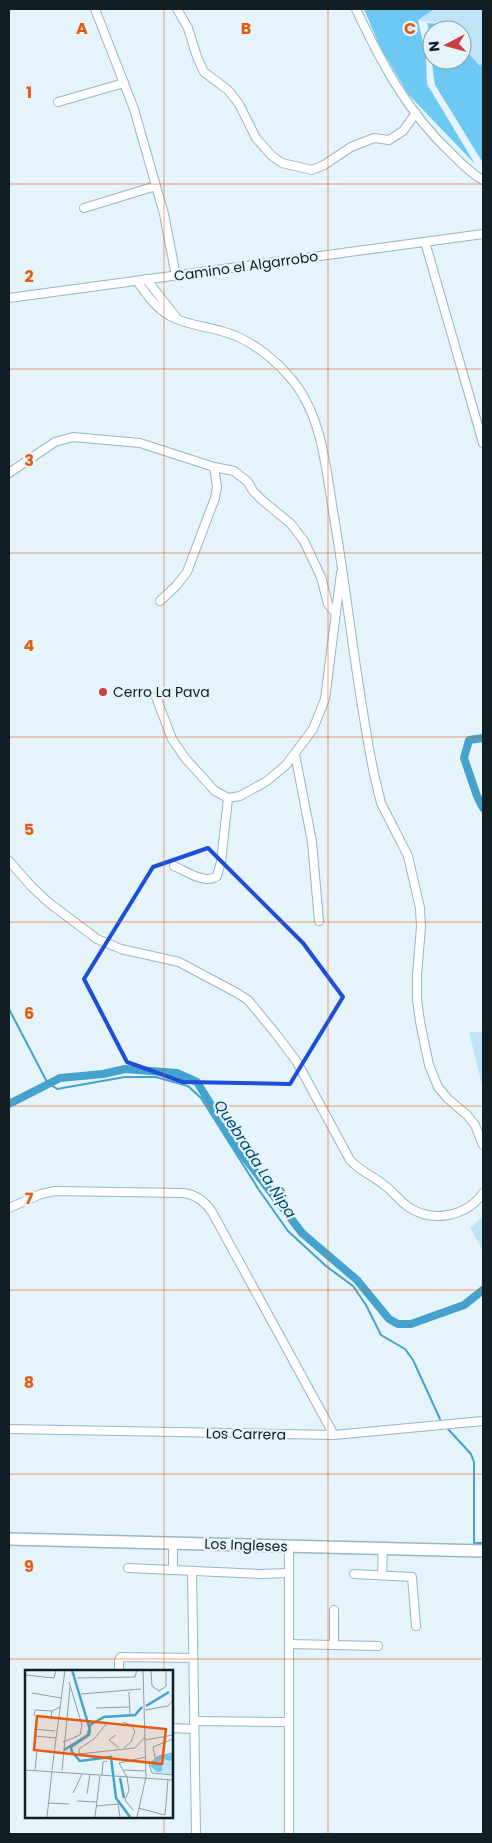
<svg xmlns="http://www.w3.org/2000/svg" width="492" height="1843" font-family="Poppins,sans-serif">
  <style>
    .green { fill: #bfe4f8 }
    .forest { fill: #6dc9f4 }
    .lines { fill: none; stroke-linecap: round; stroke-linejoin: round }
    .stream { stroke: #45a2cc; stroke-width: 2 }
    .canal { stroke: #45a2cc; stroke-width: 8 }
    .street-casing { stroke: #95b7c8; stroke-width: 10 }
    .secondary-casing { stroke: #95b7c8; stroke-width: 14 }
    .street { stroke: #fff; stroke-width: 8 }
    .secondary { stroke: #fff; stroke-width: 11 }
    .marked { fill: none; stroke: #1d4ed8; stroke-width: 4; stroke-linejoin: round }
    .grid { fill: none; stroke: #e8590c; stroke-width: 1; stroke-opacity: 0.55 }
    .poi-dot { fill: #cd3d48; stroke: #e5f3fa; stroke-width: 2 }
    .labels { text-anchor: middle; stroke-width: 4.5; stroke-linejoin: round; paint-order: stroke }
    .street-label { font-size: 14px; fill: #111e24; stroke: #e5f3fa }
    .poi-label { font-size: 14px; fill: #111e24; stroke: #e5f3fa; text-anchor: start }
    .water-label { font-size: 15px; font-style: italic; fill: #004f6c; stroke: #e5f3fa }
    .inset-river { fill: none; stroke: #45a2cc; stroke-width: 2.5 }
    .inset-road { fill: none; stroke: #909ea4; stroke-width: 1 }
    .view { fill: #e8590c; fill-opacity: 0.15; stroke: #e8590c; stroke-width: 2.5 }
    .inset-edge { fill: none; stroke: #111e24; stroke-width: 2.5 }
    .grid-label { font-size: 16px; text-anchor: middle; font-weight: bold; fill: #e8590c; stroke: #e5f3fa; stroke-width: 4.5; stroke-linejoin: round; paint-order: stroke }
  </style>
  <rect width="100%" height="100%" fill="#e5f3fa"/>
  <!-- green -->
  <g class="green">
    <polygon points="434,9 483,9 483,62 481,67 462,46 462,30 459,30 458,25 418,20"/>
    <polygon points="469,1032 483,1032 483,1089"/>
    <polygon points="483,1217 483,1251 470,1228"/>
  </g>
  <!-- forest -->
  <g class="forest">
    <polygon points="364,9 434,9 418,20 426,56 427,84 475,164 408,94 380,47"/>
    <polygon points="427,23 458,25 459,30 432,30 432,41"/>
    <polygon points="462,46 480,66 483,62 483,163 435,85 432,64 432,56 432,60 462,60"/>
  </g>
  <g class="lines">
    <!-- stream -->
    <g class="stream">
      <polyline points="9,1009 47,1082 57,1089 125,1077 156,1077 188,1086 201,1098 259,1190 288,1231 326,1266 353,1286 366,1305 381,1335 405,1349 413,1360 440,1419"/>
      <polyline points="448,1429 471,1454 474,1462 474,1543 483,1543"/>
    </g>
    <!-- canal -->
    <g class="canal">
      <polyline points="483,738 469,740 464,758 477,796 483,808"/>
      <polyline points="9,1104 60,1078 103,1074 125,1069 177,1073 197,1082 239,1150 302,1233 357,1280 389,1319 398,1324 411,1324 464,1305 483,1290"/>
    </g>
    <!-- street casing -->
    <g class="street-casing">
      <g id="street">
        <polyline points="95,9 134,109 164,214 176,276"/>
        <polyline points="177,9 188,28 197,57 204,72 228,90 239,104 256,138 272,156 282,163 312,170 324,165 351,147 374,138 389,140 403,131 416,113"/>
        <path d="M356,9C381,62 407,112 451,153C461,163 470,173 483,180"/>
        <polyline points="58,102 124,83"/>
        <polyline points="84,208 156,186"/>
        <polyline points="425,242 483,443"/>
        <polyline points="146,279 176,317"/>
        <path d="M137,281C146,294 156,308 170,316C186,325 205,326 221,331C246,337 270,355 287,374C324,413 326,473 335,523C349,607 357,691 374,774L381,803L408,856L420,908L421,927L417,975V999L420,1022L429,1065L438,1087L448,1099L467,1115L475,1125L483,1145"/>
        <polyline points="9,298 483,234"/>
        <polyline points="9,473 55,442 73,437 140,443 214,467 234,471 248,482 253,491 262,500 291,524 304,541 321,577 328,604 336,614"/>
        <polyline points="160,601 176,586 187,572 215,498 217,487 214,467"/>
        <polyline points="156,697 172,739 185,758 215,791 228,798 240,796 267,781 286,765 313,729 325,699 341,573"/>
        <polyline points="295,754 312,842 319,921"/>
        <path d="M9,861L32,887L48,902L97,939L121,949L179,962L237,993L248,1000L276,1034L297,1062L350,1160C360,1171 373,1176 384,1185C394,1192 400,1202 410,1208C434,1223 467,1216 483,1193"/>
        <path d="M174,866C186,871 205,885 217,876L221,862L228,798"/>
        <path d="M9,1208L41,1194L55,1191L184,1193C196,1195 205,1201 212,1212L334,1435"/>
        <polyline points="9,1429 334,1435 483,1421"/>
        <polyline points="289,1546 289,1834"/>
        <polyline points="128,1568 260,1574 289,1573"/>
        <polyline points="173,1569 173,1543"/>
        <polyline points="192,1571 196,1834"/>
        <polyline points="354,1574 412,1577 416,1626"/>
        <polyline points="382,1575 383,1548"/>
        <polyline points="289,1644 378,1646"/>
        <polyline points="334,1645 334,1610"/>
        <polyline points="119,1672 119,1660 121,1657 193,1658"/>
        <polyline points="194,1721 289,1722"/>
        <polyline points="171,1728 193,1729"/>
      </g>
    </g>
    <!-- secondary casing -->
    <g class="secondary-casing">
      <polyline id="secondary" points="9,1539 483,1551"/>
    </g>
    <!-- street -->
    <use href="#street" class="street"/>
    <!-- secondary -->
    <use href="#secondary" class="secondary"/>
  </g>
  <!-- marked area -->
  <path class="marked" d="M208,848L303,943L343,997L290,1084L183,1082L127,1062L84,979L153,867Z"/>
  <!-- grid -->
  <path class="grid" d="M164,9V1672M328,9V1834M9,184H483M9,369H483M9,553H483M9,737H483M9,922H483M9,1106H483M9,1290H483M9,1474H483M9,1659H483M164,1817V1834"/>
  <!-- markers -->
  <circle class="poi-dot" cx="103" cy="692" r="5"/>
  <g class="labels">
    <!-- street labels -->
    <g class="street-label">
      <text transform="translate(246 266) rotate(-8)" y="5">Camino el Algarrobo</text>
      <text transform="translate(246 1434) rotate(1)" y="5">Los Carrera</text>
      <text transform="translate(246 1545) rotate(2)" y="5">Los Ingleses</text>
    </g>
    <!-- poi labels -->
    <g class="poi-label">
      <text x="113" y="697">Cerro La Pava</text>
    </g>
    <!-- water labels -->
    <g class="water-label">
      <text transform="translate(255 1159) rotate(57)" y="5">Quebrada La Ñipa</text>
    </g>
  </g>
  <!-- overview -->
  <g transform="translate(25 1670)">
    <rect width="148" height="148" fill="#e5f3fa"/>
    <path d="M137,88L147,91V105L136,102L138,98L133,92Z" fill="#bfe4f8"/>
    <path d="M147,84V91L137,89L133,92L138,98L136,102L141,103L127,101H131L125,96L131,87Z" fill="#6dc9f4"/>
    <path class="inset-river" d="M47,0L65,60L64,65L46,77L47,82L55,91L86,87L91,128L105,147M121,36L144,22M39,80L63,65L65,55L79,47L110,45L117,37M95,108L99,128"/>
    <path class="inset-road" d="M126,0L127,16L134,21L141,16V0M0,5L29,8L31,0M52,8L110,7L112,0M104,22L105,45M7,23L36,28M56,24L116,19M71,38L104,37M120,40L143,36L148,30M9,46L10,40L27,41M26,48L27,41L35,37M98,52L106,55L110,61L106,72L99,78M82,53L69,69L54,79V84L110,78L120,67M9,59L30,61M91,65L84,70L94,78M10,66L31,68M120,70L148,65M38,72L55,65L57,55L44,12M148,83L134,86L124,94L127,103L148,105M130,88L128,77L148,69M0,100L148,110M10,100L12,81M27,100L40,0M99,100L121,101M37,101L45,17M77,105L78,92L82,91M102,107L94,93L121,87M102,107L104,121L100,130L108,140M48,123L57,104M62,124L65,104M52,131L72,132M23,133L44,134M71,136L93,134L95,147M113,138L140,145L143,110M22,147L27,101M70,147L75,106M112,147L121,107L118,0"/>
    <path class="view" d="M12,46L141,59L137,94L9,80Z"/>
    <rect width="148" height="148" class="inset-edge"/>
  </g>
  <g class="grid-label">
    <text x="82" y="34">A</text>
    <text x="246" y="34">B</text>
    <text x="410" y="34">C</text>
    <text x="29" y="98">1</text>
    <text x="29" y="282">2</text>
    <text x="29" y="466">3</text>
    <text x="29" y="651">4</text>
    <text x="29" y="835">5</text>
    <text x="29" y="1019">6</text>
    <text x="29" y="1204">7</text>
    <text x="29" y="1388">8</text>
    <text x="29" y="1572">9</text>
  </g>
  <!-- border -->
  <rect width="492" height="1843" fill="none" stroke="#111e24" stroke-width="20"/>
  <!-- north arrow -->
  <g transform="translate(447 45) rotate(264)"><circle r="24" fill="#e5f3fa" stroke="#909ea4"/>
  <path d="M0-4L9 19L0 12L-9 19Z" fill="#cd3d48"/>
  <text y="-8" font-size="14" font-weight="bold" text-anchor="middle" fill="#111e24">N</text>
  </g>
</svg>
